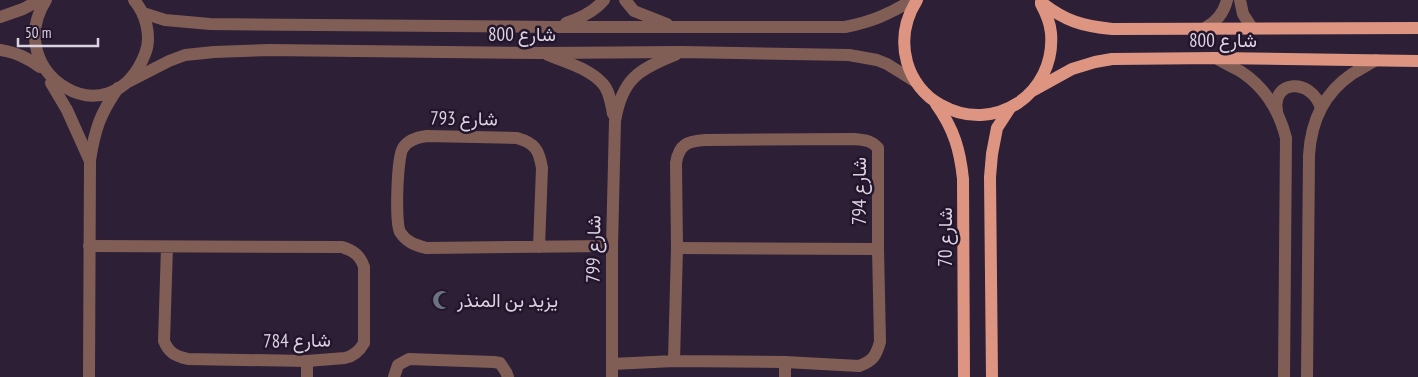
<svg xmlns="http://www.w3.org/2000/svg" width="1418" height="377" font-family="'PT Sans Narrow',Vazirmatn,sans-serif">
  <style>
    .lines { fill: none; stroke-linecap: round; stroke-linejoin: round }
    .minor { stroke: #815e55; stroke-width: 12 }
    .major { stroke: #dd9582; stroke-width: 12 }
    .labels { text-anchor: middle; stroke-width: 5; stroke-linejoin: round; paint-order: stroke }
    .street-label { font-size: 19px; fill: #dbd2e2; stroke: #23162c }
    .poi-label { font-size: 19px; fill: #dbd2e2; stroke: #23162c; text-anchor: start }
  </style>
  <rect width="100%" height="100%" fill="#2d1f36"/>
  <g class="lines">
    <!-- minor -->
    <g class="minor">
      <path d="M46,0C0,72 110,143 145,54C152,37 146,14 134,0"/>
      <polyline points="625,0 634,11 667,24"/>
      <polyline points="1240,0 1243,14 1252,28"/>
      <path d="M143,13L165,20L210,24L553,27H845C871,22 890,14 912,0"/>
      <polyline points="0,17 23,9 40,0"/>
      <path d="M566,23C581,18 594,12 604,0"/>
      <path d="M1205,28C1216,22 1224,13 1227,0"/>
      <path d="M0,50C17,53 26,57 40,67"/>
      <path d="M548,55C566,62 590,69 603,84C610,92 611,104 613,114"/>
      <path d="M1216,58C1224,63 1232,67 1240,71C1265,87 1279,110 1286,138L1284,377"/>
      <polyline points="128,82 169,61 185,55 214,52 269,50 541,53 682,52 849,55 877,60 887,64 916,82"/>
      <polyline points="51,83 67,110 89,159"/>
      <path d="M1277,111C1271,80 1311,77 1321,108"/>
      <path d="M89,246L342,247C354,251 360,255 364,267V343C360,350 354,356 345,358L307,361L188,359C175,356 169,353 164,341L167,247"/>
      <path d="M539,247L542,168C539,150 535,143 517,138L427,136C418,137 408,140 403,148C397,156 395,223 400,232C406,242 415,245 426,248L612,246"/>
      <polyline points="677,248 878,249"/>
      <polyline points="785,362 785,377"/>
      <path d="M612,364L674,361L785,362L859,366C873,361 876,356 880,342L878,249V148C871,140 864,140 854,139L705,140C688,141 679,144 676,163L677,248L674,361"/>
      <path d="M89,377L90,160C95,129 100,114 118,88"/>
      <polyline points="307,377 307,361"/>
      <polyline points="394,377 398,365 409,359 494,362 500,363 506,372 508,377"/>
      <path d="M612,377V246L615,121C622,80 637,70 675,55"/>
      <path d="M1307,377L1309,155C1311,122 1324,93 1352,74C1360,69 1368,65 1376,60"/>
    </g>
    <!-- major -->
    <g class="major">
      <path d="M917,0C905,19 901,40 907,62C912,80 924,96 941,105C994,135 1056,94 1051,33C1050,23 1046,13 1041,4"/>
      <path d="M1041,2C1065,21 1082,26 1112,29L1418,28"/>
      <polyline points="1034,90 1072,69 1095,62 1112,59 1216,58 1418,61"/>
      <path d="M936,104C954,129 960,150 963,179L964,377"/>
      <polyline points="992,377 990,177 992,154 997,128 1010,108"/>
    </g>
  </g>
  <!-- icons -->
  <defs>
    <g id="mosque-bare" transform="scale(1.5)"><path d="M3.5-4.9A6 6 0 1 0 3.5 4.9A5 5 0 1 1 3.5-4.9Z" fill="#6b7280" stroke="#23162c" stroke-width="2.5" paint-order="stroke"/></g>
  </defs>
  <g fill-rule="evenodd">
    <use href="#mosque-bare" x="442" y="300"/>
  </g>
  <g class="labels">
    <!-- street labels -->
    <g class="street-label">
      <text x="522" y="41">شارع 800</text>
      <text x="1223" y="47">شارع 800</text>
      <text transform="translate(464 118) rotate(1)" y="7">شارع 793</text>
      <text transform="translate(859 191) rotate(-90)" y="7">شارع 794</text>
      <text transform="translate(945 237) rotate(-90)" y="7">شارع 70</text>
      <text transform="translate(593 249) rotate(-89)" y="7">شارع 799</text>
      <text transform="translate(297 340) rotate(-1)" y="7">شارع 784</text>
    </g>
    <!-- poi labels -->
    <g class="poi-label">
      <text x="457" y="307">يزيد بن المنذر</text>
    </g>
  </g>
  <!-- scale -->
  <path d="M18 38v8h80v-8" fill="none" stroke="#dbd2e2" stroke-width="2.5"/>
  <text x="25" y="38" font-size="15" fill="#dbd2e2" stroke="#23162c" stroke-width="4" paint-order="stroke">50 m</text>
</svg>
